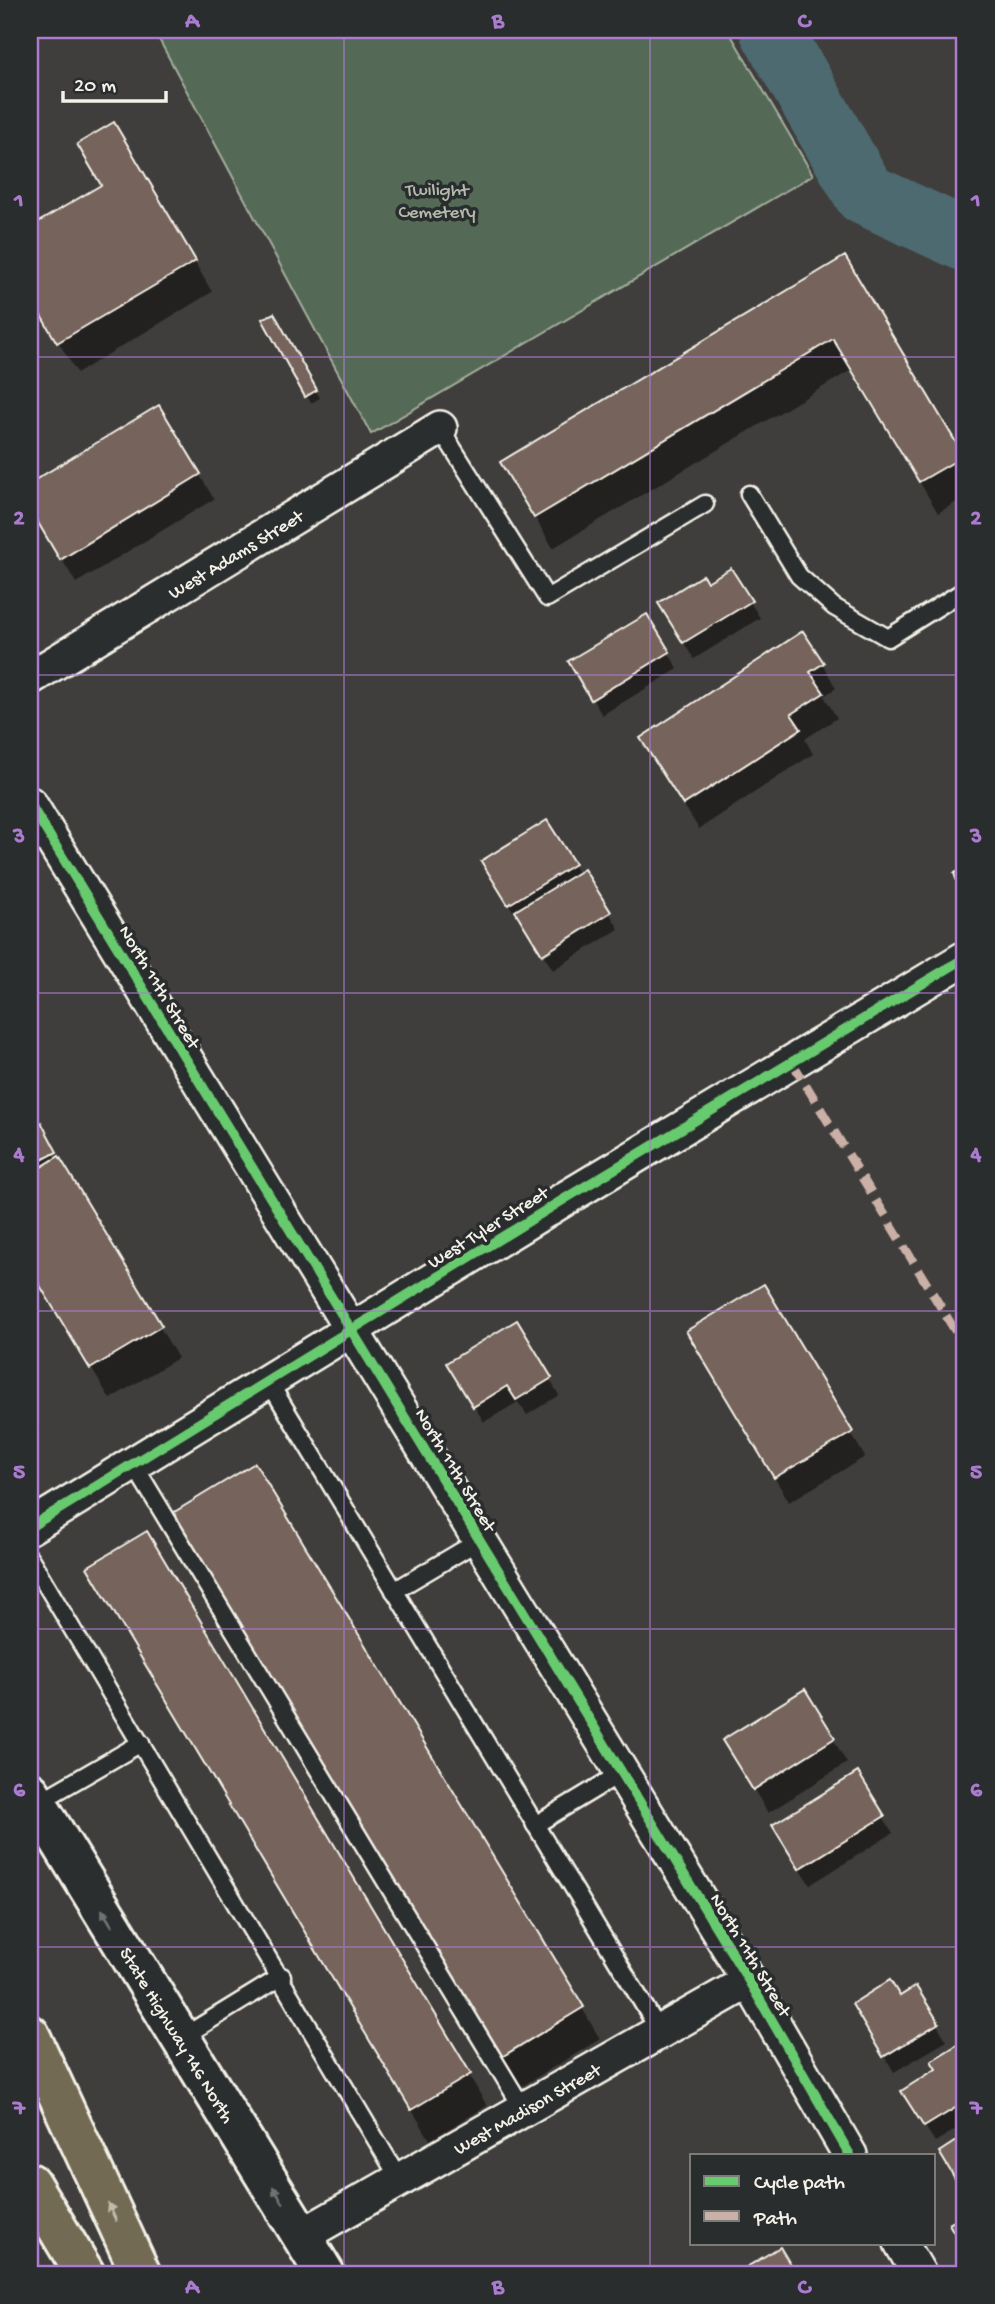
<svg xmlns="http://www.w3.org/2000/svg" width="995" height="2304" font-family="'Gochi Hand',sans-serif">
  <style>
    .green { fill: #556a56; stroke: #a4ae9f; stroke-width: 2 }
    .shadow { fill: #0007 }
    .lines { fill: none; stroke-linecap: round; stroke-linejoin: round }
    .river { stroke: #4d6b70; stroke-width: 63 }
    .building { fill: #74645b; stroke: #f4f1e8; stroke-width: 2 }
    .service-casing { stroke: #f4f1e8; stroke-width: 21 }
    .minor-casing { stroke: #f4f1e8; stroke-width: 38 }
    .secondary-casing { stroke: #f4f1e8; stroke-width: 44 }
    .motorway-casing { stroke: #f4f1e8; stroke-width: 44 }
    .service { stroke: #2a2d2e; stroke-width: 16 }
    .minor { stroke: #2a2d2e; stroke-width: 33 }
    .secondary { stroke: #2a2d2e; stroke-width: 38 }
    .motorway { stroke: #736b52; stroke-width: 38 }
    .quiet { stroke: #cab0a6; stroke-width: 9; stroke-dasharray: 18 9; stroke-linecap: butt }
    .cycleway-casing { stroke: #2a2d2e; stroke-width: 15 }
    .cycleway { stroke: #67ca6e; stroke-width: 10 }
    .oneway { fill: #71726f }
    .oneway2 { fill: #c0bbac }
    .grid { fill: none; stroke: #ab7bcf; stroke-width: 2; stroke-opacity: 0.55 }
    .labels { text-anchor: middle; stroke-width: 7; stroke-linejoin: round; paint-order: stroke }
    .park-label { font-size: 19px; fill: #b4bbae; stroke: #2a2d2e }
    .street-label { font-size: 19px; fill: #f4f1e8; stroke: #2a2d2e }
    .neatline { fill: none; stroke: #ab7bcf; stroke-width: 2.5 }
    .grid-label { font-size: 23px; text-anchor: middle; font-weight: bold; fill: #ab7bcf }
  </style>
  <rect width="100%" height="100%" fill="#403e3c"/>
  <filter id="ink" filterUnits="userSpaceOnUse"><feTurbulence type="fractalNoise" baseFrequency=".0143" numOctaves="2"/><feDisplacementMap in="SourceGraphic" scale="14" xChannelSelector="R" yChannelSelector="G"/><feConvolveMatrix kernelMatrix="1 2 1 2 8 2 1 2 1" color-interpolation-filters="sRGB"/></filter>
  <g filter="url(#ink)">
    <!-- green -->
    <polygon class="green" points="154,30 728,30 813,175 371,434"/>
    <!-- shadow -->
    <g class="shadow">
      <polygon points="103,185 194,261 212,292 77,373 30,294 30,230"/>
      <polygon points="845,259 965,461 965,497 938,513 853,369 553,548 521,494"/>
      <polygon points="273,315 320,398 311,403 264,320"/>
      <polygon points="159,407 214,499 76,583 30,506 30,485"/>
      <polygon points="706,585 750,602 760,618 694,659 670,620"/>
      <polygon points="647,616 678,669 602,715 570,662"/>
      <polygon points="822,663 836,688 824,696 837,718 805,739 813,754 699,829 642,739"/>
      <polygon points="546,822 579,874 519,920 492,878"/>
      <polygon points="610,914 619,929 553,970 544,956"/>
      <polygon points="40,1124 178,1358 110,1399 30,1267 30,1176 34,1173 30,1165 30,1130"/>
      <polygon points="764,1286 865,1457 789,1502 688,1332"/>
      <polygon points="516,1323 559,1395 527,1415 518,1402 484,1422 458,1380"/>
      <polygon points="30,1413 39,1429 30,1434"/>
      <polygon points="191,1546 582,2008 600,2039 519,2088"/>
      <polygon points="107,1599 469,2075 487,2106 430,2140"/>
      <polygon points="833,1739 847,1763 768,1813 739,1765"/>
      <polygon points="857,1774 893,1833 810,1885 774,1826"/>
      <polygon points="915,1988 947,2041 894,2072 854,2004 900,1998"/>
      <polygon points="965,2042 965,2124 935,2142 913,2108 938,2070 933,2062"/>
    </g>
    <g class="lines">
      <!-- river -->
      <polyline class="river" points="771,30 865,194 965,240"/>
    </g>
    <!-- building -->
    <g class="building">
      <polygon points="114,122 196,261 57,343 30,297 30,227 101,185 77,144"/>
      <polygon points="845,256 964,456 919,482 833,339 534,518 500,462"/>
      <polygon points="274,313 317,390 305,397 262,319"/>
      <polygon points="159,405 201,474 60,560 30,509 30,483"/>
      <polygon points="731,568 752,601 683,643 658,603 703,575 707,582"/>
      <polygon points="647,614 670,652 591,700 568,661"/>
      <polygon points="803,631 824,663 810,672 824,693 791,714 801,729 683,805 640,738"/>
      <polygon points="547,820 575,864 508,905 481,861"/>
      <polygon points="584,869 611,912 542,955 515,911"/>
      <polygon points="965,869 965,904 954,873"/>
      <polygon points="41,1122 57,1152 30,1166 30,1128"/>
      <polygon points="59,1156 162,1326 90,1369 30,1269 30,1174"/>
      <polygon points="764,1284 853,1432 774,1478 686,1331"/>
      <polygon points="517,1320 552,1378 516,1400 507,1386 473,1407 446,1363"/>
      <polygon points="255,1463 584,2007 500,2058 171,1514"/>
      <polygon points="147,1531 471,2074 411,2110 87,1567"/>
      <polygon points="805,1689 835,1738 753,1790 722,1740"/>
      <polygon points="858,1772 885,1816 799,1869 772,1825"/>
      <polygon points="890,1980 900,1996 916,1986 939,2023 883,2057 852,2004"/>
      <polygon points="965,2040 965,2102 924,2127 901,2091 936,2069 931,2061"/>
      <polygon points="965,2135 965,2195 939,2152"/>
      <polygon points="965,2215 965,2252 949,2224"/>
      <polygon points="780,2247 796,2274 735,2274"/>
    </g>
    <g class="lines">
      <!-- service casing -->
      <g class="service-casing">
        <g id="service">
          <polyline points="440,428 547,598 705,504"/>
          <polyline points="749,494 799,576 834,607 888,638 965,590"/>
          <polyline points="269,1382 660,2032"/>
          <polyline points="134,1465 524,2110"/>
          <polyline points="30,1558 400,2180"/>
          <polyline points="394,1591 480,1540"/>
          <polyline points="37,1803 141,1743"/>
          <polyline points="535,1825 621,1773"/>
          <polyline points="181,2038 282,1976"/>
        </g>
      </g>
      <!-- minor casing -->
      <g class="minor-casing">
        <g id="minor">
          <path id="s1" d="M30,678L440,428"/>
          <polyline points="30,804 749,1981 850,2155"/>
          <polyline points="30,1527 566,1198 965,958"/>
          <path id="s2" d="M303,2235L749,1981"/>
          <polyline points="901,2243 919,2274"/>
        </g>
      </g>
      <!-- secondary casing -->
      <g class="secondary-casing">
        <g id="secondary">
          <path id="s3" d="M30,1792L325,2274"/>
        </g>
      </g>
      <!-- motorway casing -->
      <g class="motorway-casing">
        <g id="motorway">
          <polyline points="30,2035 141,2274"/>
          <polyline points="30,2183 85,2274"/>
        </g>
      </g>
      <!-- service -->
      <use href="#service" class="service"/>
      <!-- minor -->
      <use href="#minor" class="minor"/>
      <!-- secondary -->
      <use href="#secondary" class="secondary"/>
      <!-- motorway -->
      <use href="#motorway" class="motorway"/>
      <!-- quiet -->
      <polyline class="quiet" points="792,1062 965,1347"/>
      <!-- cycleway casing -->
      <g class="cycleway-casing">
        <g id="cycleway">
          <polyline points="30,804 749,1981 850,2155"/>
          <polyline points="30,1527 566,1198 965,958"/>
        </g>
      </g>
      <!-- cycleway -->
      <use href="#cycleway" class="cycleway"/>
    </g>
    <!-- one-way arrows -->
    <defs><path id="oneway-solid" d="M-6-.8H1V-3.2L6.5 0L1 3.2V.8H-6Z" transform="scale(1.75)"/></defs>
    <g class="oneway">
      <use href="#oneway-solid" transform="translate(107 1918) rotate(-122)"/>
      <use href="#oneway-solid" transform="translate(278 2195) rotate(-122)"/>
    </g>
    <use class="oneway2" href="#oneway-solid" transform="translate(112 2212) rotate(-115)"/>
  </g>
  <!-- grid -->
  <path class="grid" d="M344,30V2274M650,30V2274M30,357H965M30,675H965M30,993H965M30,1311H965M30,1629H965M30,1947H965"/>
  <g class="labels">
    <!-- park labels -->
    <g class="park-label">
      <text x="437" y="195">Twilight<tspan x="437" dy="22">Cemetery</tspan></text>
    </g>
    <!-- street labels -->
    <g class="street-label">
      <text dy="7" stroke="none"><textPath href="#s1" startOffset="240">West Adams Street</textPath></text>
      <text transform="translate(161 986) rotate(59)" y="7">North 11th Street</text>
      <text transform="translate(487 1226) rotate(-32)" y="7">West Tyler Street</text>
      <text transform="translate(457 1469) rotate(59)" y="7">North 11th Street</text>
      <text transform="translate(752 1954) rotate(59)" y="7">North 11th Street</text>
      <text dy="7" stroke="none"><textPath href="#s3" startOffset="284">State Highway 146 North</textPath></text>
      <text dy="7" stroke="none"><textPath href="#s2" startOffset="257">West Madison Street</textPath></text>
    </g>
  </g>
  <!-- margin -->
  <rect width="995" height="2304" fill="none" stroke="#2a2d2e" stroke-width="77"/>
  <!-- legend -->
  <rect x="690" y="2154" width="245" height="91" fill="#2a2d2e" stroke="#7b7b78" stroke-width="2"/>
  <rect x="704" y="2176" width="35" height="10" fill="#67ca6e" stroke="#7b7b78" stroke-width="2"/>
  <text x="754" y="2188" font-size="21" fill="#f4f1e8">Cycle path</text>
  <rect x="704" y="2211" width="35" height="10" fill="#cab0a6" stroke="#7b7b78" stroke-width="2"/>
  <text x="754" y="2224" font-size="21" fill="#f4f1e8">Path</text>
  <!-- scale -->
  <path d="M63 91v10h103v-10" fill="none" stroke="#f4f1e8" stroke-width="3.5"/>
  <text x="74" y="91" font-size="21" fill="#f4f1e8" stroke="#2a2d2e" stroke-width="5" paint-order="stroke">20 m</text>
  <rect x="38" y="38" width="918" height="2228" class="neatline"/>
  <g class="grid-label">
    <text x="192" y="27">A</text>
    <text x="498" y="27">B</text>
    <text x="804" y="27">C</text>
    <text x="19" y="206">1</text>
    <text x="976" y="206">1</text>
    <text x="19" y="524">2</text>
    <text x="976" y="524">2</text>
    <text x="19" y="842">3</text>
    <text x="976" y="842">3</text>
    <text x="19" y="1160">4</text>
    <text x="976" y="1160">4</text>
    <text x="19" y="1478">5</text>
    <text x="976" y="1478">5</text>
    <text x="19" y="1796">6</text>
    <text x="976" y="1796">6</text>
    <text x="19" y="2114">7</text>
    <text x="976" y="2114">7</text>
    <text x="192" y="2293">A</text>
    <text x="498" y="2293">B</text>
    <text x="804" y="2293">C</text>
  </g>
</svg>
